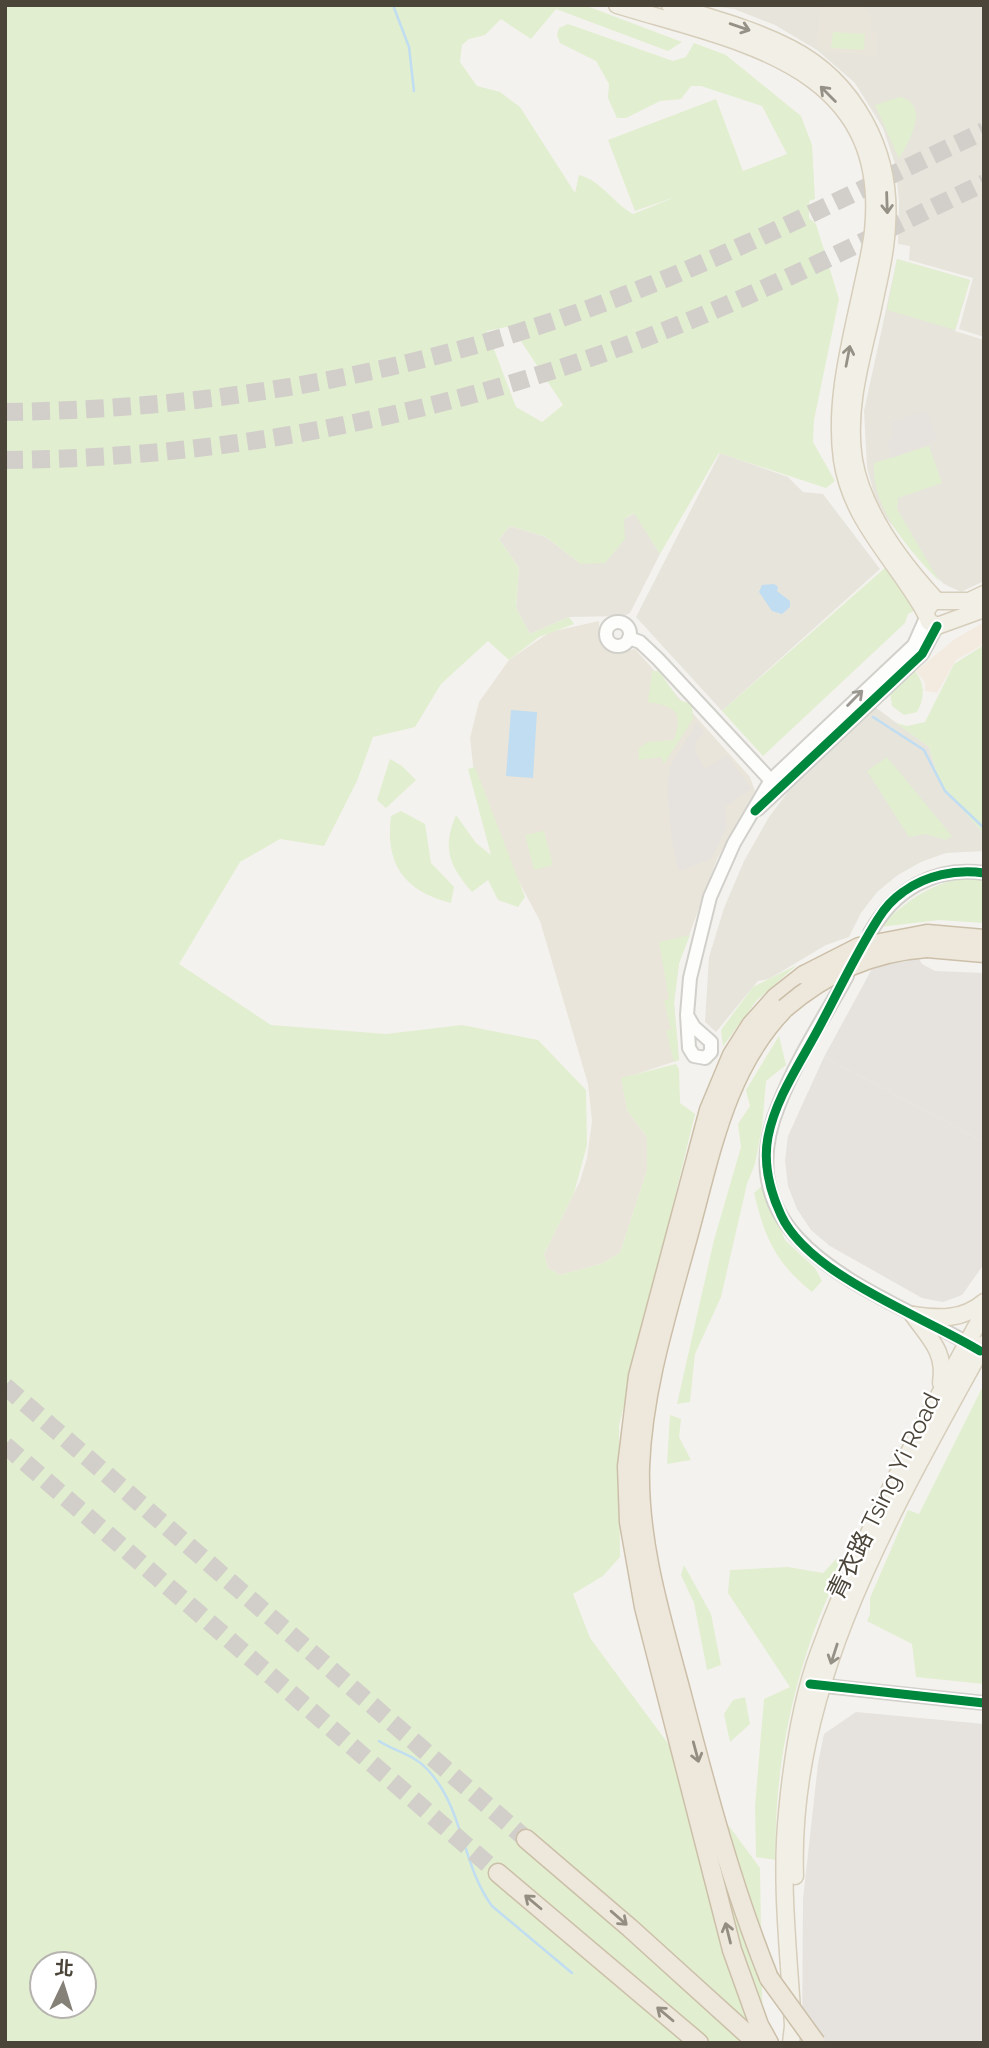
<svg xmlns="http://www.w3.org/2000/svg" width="989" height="2048" font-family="Raleway,'Noto Sans TC',sans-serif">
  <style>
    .residential { fill: #e7e4dc }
    .commercial { fill: #f3ebdf }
    .industrial { fill: #e6e2de }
    .education { fill: #eae5da }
    .green { fill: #e1eecf; fill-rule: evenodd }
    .parking { fill: #e6e3df }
    .water { fill: #c0ddf1 }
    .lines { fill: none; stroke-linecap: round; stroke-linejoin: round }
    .stream { stroke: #c0ddf1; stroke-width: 2.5 }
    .highway-tunnel { stroke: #d2cfca; stroke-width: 18; stroke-dasharray: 18 9; stroke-linecap: butt }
    .minor-casing { stroke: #d2d0cb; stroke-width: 16 }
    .major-casing { stroke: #d6cebb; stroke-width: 19 }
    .highway-casing { stroke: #ccbfa9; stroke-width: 21 }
    .minor { stroke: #fdfdfc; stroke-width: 12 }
    .major { stroke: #f2efe6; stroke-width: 16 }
    .highway { stroke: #ede8db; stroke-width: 18 }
    .highway-bridge-casing { stroke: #ccbfa9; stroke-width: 21; stroke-linecap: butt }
    .highway-bridge { stroke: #ede8db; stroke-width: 18 }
    .cycleway-casing { stroke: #fff; stroke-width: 13 }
    .cycleway { stroke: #00873e; stroke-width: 9 }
    .oneway { stroke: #969187 }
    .oneway2 { stroke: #9b9791 }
    .oneway3 { stroke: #948e82 }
    .labels { text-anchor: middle; stroke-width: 5; stroke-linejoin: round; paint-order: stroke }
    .street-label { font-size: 24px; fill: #4b4439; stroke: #fff }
  </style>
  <rect width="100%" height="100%" fill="#f4f2ee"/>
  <!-- residential -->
  <g class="residential">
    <polygon points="707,5 984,5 984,337 959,329 973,278 909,260 910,246 898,244 899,201 895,164 883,128 855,83 817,50 775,25 734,9"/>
    <polygon points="897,259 970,280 955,331 984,340 984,581 961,592 944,584 930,570 887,519 875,497 867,468 864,411"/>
    <polygon points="720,453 788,477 803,492 823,494 880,569 722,711 636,617"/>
    <polygon points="635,513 660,554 630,613 624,616 569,617 530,634 516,608 519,568 499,539 510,526 546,537 581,564 624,519"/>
    <polygon points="875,707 929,747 940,783 984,834 984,851 946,853 921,862 898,875 877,892 861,913 849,937 826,945 769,979 758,981 716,1032 705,1022 709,957 724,908 744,861 769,817 800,776 835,739"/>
  </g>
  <!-- commercial -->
  <polygon class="commercial" points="984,622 984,644 956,660 937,693 925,691 925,682 916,671 955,639"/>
  <!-- industrial -->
  <g class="industrial">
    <polygon points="824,1057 984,1142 984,1264 962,1295 943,1302 922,1298 830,1246 811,1230 797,1209 788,1186 785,1161 788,1136"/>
    <polygon points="856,1712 984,1724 984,2043 802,2043 803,1899 818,1764 824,1734"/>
  </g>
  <!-- education -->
  <g class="education">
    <polygon points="820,5 863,5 871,15 870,31 878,33 877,56 827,51 817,47"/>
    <polygon points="599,621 599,637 604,647 614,653 635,649 750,777 755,791 717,859 679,963 674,1003 679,1060 622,1079 627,1110 647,1137 647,1170 620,1253 601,1264 560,1275 548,1268 544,1254 580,1181 587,1158 592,1121 588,1084 540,921 503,852 474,774 470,738 479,702 509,660 550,632"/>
  </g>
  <!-- green -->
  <g class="green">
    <path d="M5,5H584L682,42L668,51L556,9L531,39L501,19L485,35L469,39L462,45L460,62L477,86L500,92L520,107L575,193L579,175C601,180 613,203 633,214L678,196L635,211L608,140L716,99L743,171L787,154L762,106L701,86H691L681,99L660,101L626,118H617L608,98L609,84L596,61L560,43L557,35L559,28L568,24L673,61L686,57L694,43L726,55L801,116L812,145L815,199L809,201V218L816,224L839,299L814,420L813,442L835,481L826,488L719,453L660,554L634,513L624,519L625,539L605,563L581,564L546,537L510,526L499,539L519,568L516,608L530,634L569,617L574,624L539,637L509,660L488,641L441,684L415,727L373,737L357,781L324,846L280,839L240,862L179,964L271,1025L386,1034L462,1025L538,1040L586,1090L587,1145L574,1193L544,1254L548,1268L560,1275L601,1264L620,1253L647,1170V1137L627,1110L621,1078L676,1064L679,1069L680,1103L695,1114L619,1426L620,1557L603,1576L573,1594L590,1638L760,1868L763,2043H5ZM511,326L563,405L542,422L516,407L487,331ZM42,1964H84V2006H42Z"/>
    <polygon points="833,32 865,34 864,50 831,48"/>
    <path d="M900,97C931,105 909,142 899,159L875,105Z"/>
    <polygon points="897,259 970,280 955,330 887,310"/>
    <path d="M929,446L942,483L898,498L897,509L940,582C910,551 871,509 874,463Z"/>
    <polygon points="886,567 917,609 908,614 905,623 763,756 722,711"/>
    <polygon points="984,645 984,834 940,783 929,747 896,723 907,726 925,722 954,664"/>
    <path d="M652,671H659L679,700L692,704L693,719L664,764L661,757L639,760L638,749L648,742L674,740C684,710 675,707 648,702Z"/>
    <path d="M915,671C925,683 925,698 917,712L904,715L892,706L890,693Z"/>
    <polygon points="887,757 952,836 946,840 926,834 909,837 867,771"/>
    <polygon points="390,759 402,766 416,780 386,808 377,800"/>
    <path d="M475,767L525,897L518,907L498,900L488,880L472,892C449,865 442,849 456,815L476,843L491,855L468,769Z"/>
    <path d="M401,811L425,824L431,863L454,887L451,903C403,891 385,863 391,816Z"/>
    <polygon points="544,831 553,865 534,870 525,835"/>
    <path d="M976,877L984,881V923L939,920L880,927C909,898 935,880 976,877Z"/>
    <polygon points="690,935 679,963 674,1003 679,1060 674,1062 666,1031 671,1029 664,1001 669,999 659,942"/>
    <polygon points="797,965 757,1000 723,1046 721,1030 753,987"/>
    <polygon points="779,1036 786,1065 766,1081 762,1127 755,1164 747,1184 721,1297 695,1354 690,1402 677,1404 714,1240 741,1147 738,1124 750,1106 746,1090"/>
    <path d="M763,1185L785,1240L815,1268L822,1281L812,1292C775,1262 765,1238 754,1193Z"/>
    <polygon points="984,1384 984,1684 916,1677 912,1644 867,1621 870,1614 870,1598 908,1510 919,1514"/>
    <polygon points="670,1415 681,1419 679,1437 691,1460 667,1464"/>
    <path d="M838,1557H848C800,1640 772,1765 776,1860L756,1857L755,1806L764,1699L790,1687L728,1593L730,1570L788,1567L823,1573Z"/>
    <polygon points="684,1565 711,1614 721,1665 707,1670 694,1603 681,1575"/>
    <polygon points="745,1697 750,1724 730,1742 724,1714 733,1700"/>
  </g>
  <!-- parking -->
  <g class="parking">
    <polygon points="927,410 937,440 892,458 888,444 893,433 890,423"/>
    <polygon points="697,723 704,733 697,740 695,751 705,769 727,755 751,789 725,807 727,827 711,859 679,871 672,842 667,791 670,766"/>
    <polygon points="918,957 922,964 935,971 984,973 984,1142 824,1057 873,967"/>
  </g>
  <!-- water -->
  <g class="water">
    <polygon points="774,584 778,587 777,591 790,601 790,607 782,614 772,611 759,592 762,585"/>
    <polygon points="511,710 537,712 533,778 506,776"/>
  </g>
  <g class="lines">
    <!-- stream -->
    <g class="stream">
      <polyline points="393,5 409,47 414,91"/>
      <polyline points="873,717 924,750 945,791 984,828"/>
      <path d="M379,1741C394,1751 414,1755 426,1768C464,1807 461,1864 492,1906L572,1973"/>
    </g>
    <!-- highway-tunnel -->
    <g class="highway-tunnel">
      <path d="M5,412C217,409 424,373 622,296C745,249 864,187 984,131"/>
      <path d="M5,460C240,458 469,410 686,322C787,281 885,230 984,183"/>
      <polyline points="5,1386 526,1839"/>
      <polyline points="5,1445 498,1873"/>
    </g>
    <!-- minor casing -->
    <g class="minor-casing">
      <g id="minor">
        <circle cx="618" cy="634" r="12"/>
        <polyline points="629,638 640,642 658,659 776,786"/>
        <polyline points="758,809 922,654 937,626"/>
        <path d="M870,933C894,890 934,866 984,873"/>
        <path d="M847,976C824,1018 796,1060 779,1104C720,1248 881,1291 974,1347"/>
        <polyline points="687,1015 694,1027 711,1042 711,1052 705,1058 694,1056 689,1048 687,1015 690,978 710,897 734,843 771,780 914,645 926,618"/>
        <polyline points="817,1685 984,1703"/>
      </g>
    </g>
    <!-- major casing -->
    <g class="major-casing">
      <g id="major">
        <path d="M617,5C738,42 890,64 873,231C871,250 866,269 862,288C850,344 834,402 842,460C851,521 896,560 925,612"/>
        <path d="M670,5C711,18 751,28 790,48C855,81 892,152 887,224C886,254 878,283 872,313C861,361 846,410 854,460C863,512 901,562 936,600"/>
        <polyline points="984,594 969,601 933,601 925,612 929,622 937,626 984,609"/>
        <path d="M913,1315C930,1339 946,1352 941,1383"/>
        <path d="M913,1315C939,1319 963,1320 984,1302"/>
        <path d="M795,1876C788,1684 895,1507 984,1344"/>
        <path d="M791,2043L793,2026C789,1956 780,1883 787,1813C792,1760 800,1702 819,1652C862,1534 924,1423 984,1312"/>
      </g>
    </g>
    <!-- highway casing -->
    <g class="highway-casing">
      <g id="highway">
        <polyline points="927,934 984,939"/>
        <polyline points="927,948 984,953"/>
        <polyline points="526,1839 630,1928 757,2043"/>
        <polyline points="498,1873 699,2043"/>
        <path d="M769,1978C732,1886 707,1792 682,1695C662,1620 638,1545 640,1467C643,1382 672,1299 693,1218C713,1143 729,1065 785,1008"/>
        <polyline points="769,2043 759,2025 732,1950 644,1607 629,1522 627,1466 638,1376 709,1110 732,1055 751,1025 776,997 804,975"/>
      </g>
    </g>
    <!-- minor -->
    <use href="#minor" class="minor"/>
    <!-- major -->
    <use href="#major" class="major"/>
    <!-- highway -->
    <use href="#highway" class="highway"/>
    <!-- highway-bridge casing -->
    <g class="highway-bridge-casing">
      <g id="highway-bridge">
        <polyline points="804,975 859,947 927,934"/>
        <path d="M785,1008C827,972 872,952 927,948"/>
        <polyline points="769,1978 816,2043"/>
      </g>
    </g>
    <!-- highway-bridge -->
    <use href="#highway-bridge" class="highway-bridge"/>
    <!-- cycleway casing -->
    <g class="cycleway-casing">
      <g id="cycleway">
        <polyline points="755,811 922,654 937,626"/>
        <path d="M980,1351C925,1317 808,1275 781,1215C770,1191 763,1163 768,1137C776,1096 803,1059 822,1022C840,988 857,952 878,919C884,909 893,899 903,892C926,875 956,869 984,873"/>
        <polyline points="810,1684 984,1703"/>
      </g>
    </g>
    <!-- cycleway -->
    <use href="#cycleway" class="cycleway"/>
  </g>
  <!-- one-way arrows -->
  <defs><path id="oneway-shaft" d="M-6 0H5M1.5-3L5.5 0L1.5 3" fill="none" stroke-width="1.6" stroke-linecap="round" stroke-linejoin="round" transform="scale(1.75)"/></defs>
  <g class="oneway">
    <use href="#oneway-shaft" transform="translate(740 27) rotate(19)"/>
    <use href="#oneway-shaft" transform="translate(828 94) rotate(-135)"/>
    <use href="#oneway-shaft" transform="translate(887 203) rotate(88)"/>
    <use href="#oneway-shaft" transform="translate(848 356) rotate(-79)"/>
    <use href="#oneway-shaft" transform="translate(834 1654) rotate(108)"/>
  </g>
  <use class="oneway2" href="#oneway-shaft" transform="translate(855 698) rotate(-45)"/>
  <g class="oneway3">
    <use href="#oneway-shaft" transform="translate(696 1752) rotate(75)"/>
    <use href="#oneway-shaft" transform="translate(533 1902) rotate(-140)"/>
    <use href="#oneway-shaft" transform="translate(619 1918) rotate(41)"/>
    <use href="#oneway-shaft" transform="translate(728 1933) rotate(-104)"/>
    <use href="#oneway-shaft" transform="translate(665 2014) rotate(-140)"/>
  </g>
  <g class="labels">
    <!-- street labels -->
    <g class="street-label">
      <text transform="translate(884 1496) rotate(-64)" y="8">青衣路 Tsing Yi Road</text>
    </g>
  </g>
  <!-- border -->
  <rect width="989" height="2048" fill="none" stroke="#4b4439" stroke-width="14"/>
  <!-- north arrow -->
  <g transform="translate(63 1985) rotate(4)"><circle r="33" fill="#ffffff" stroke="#b7b4b0" stroke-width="2"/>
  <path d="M0-5L12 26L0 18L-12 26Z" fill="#868178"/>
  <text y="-10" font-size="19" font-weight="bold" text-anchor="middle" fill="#4b4439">北</text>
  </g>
</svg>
